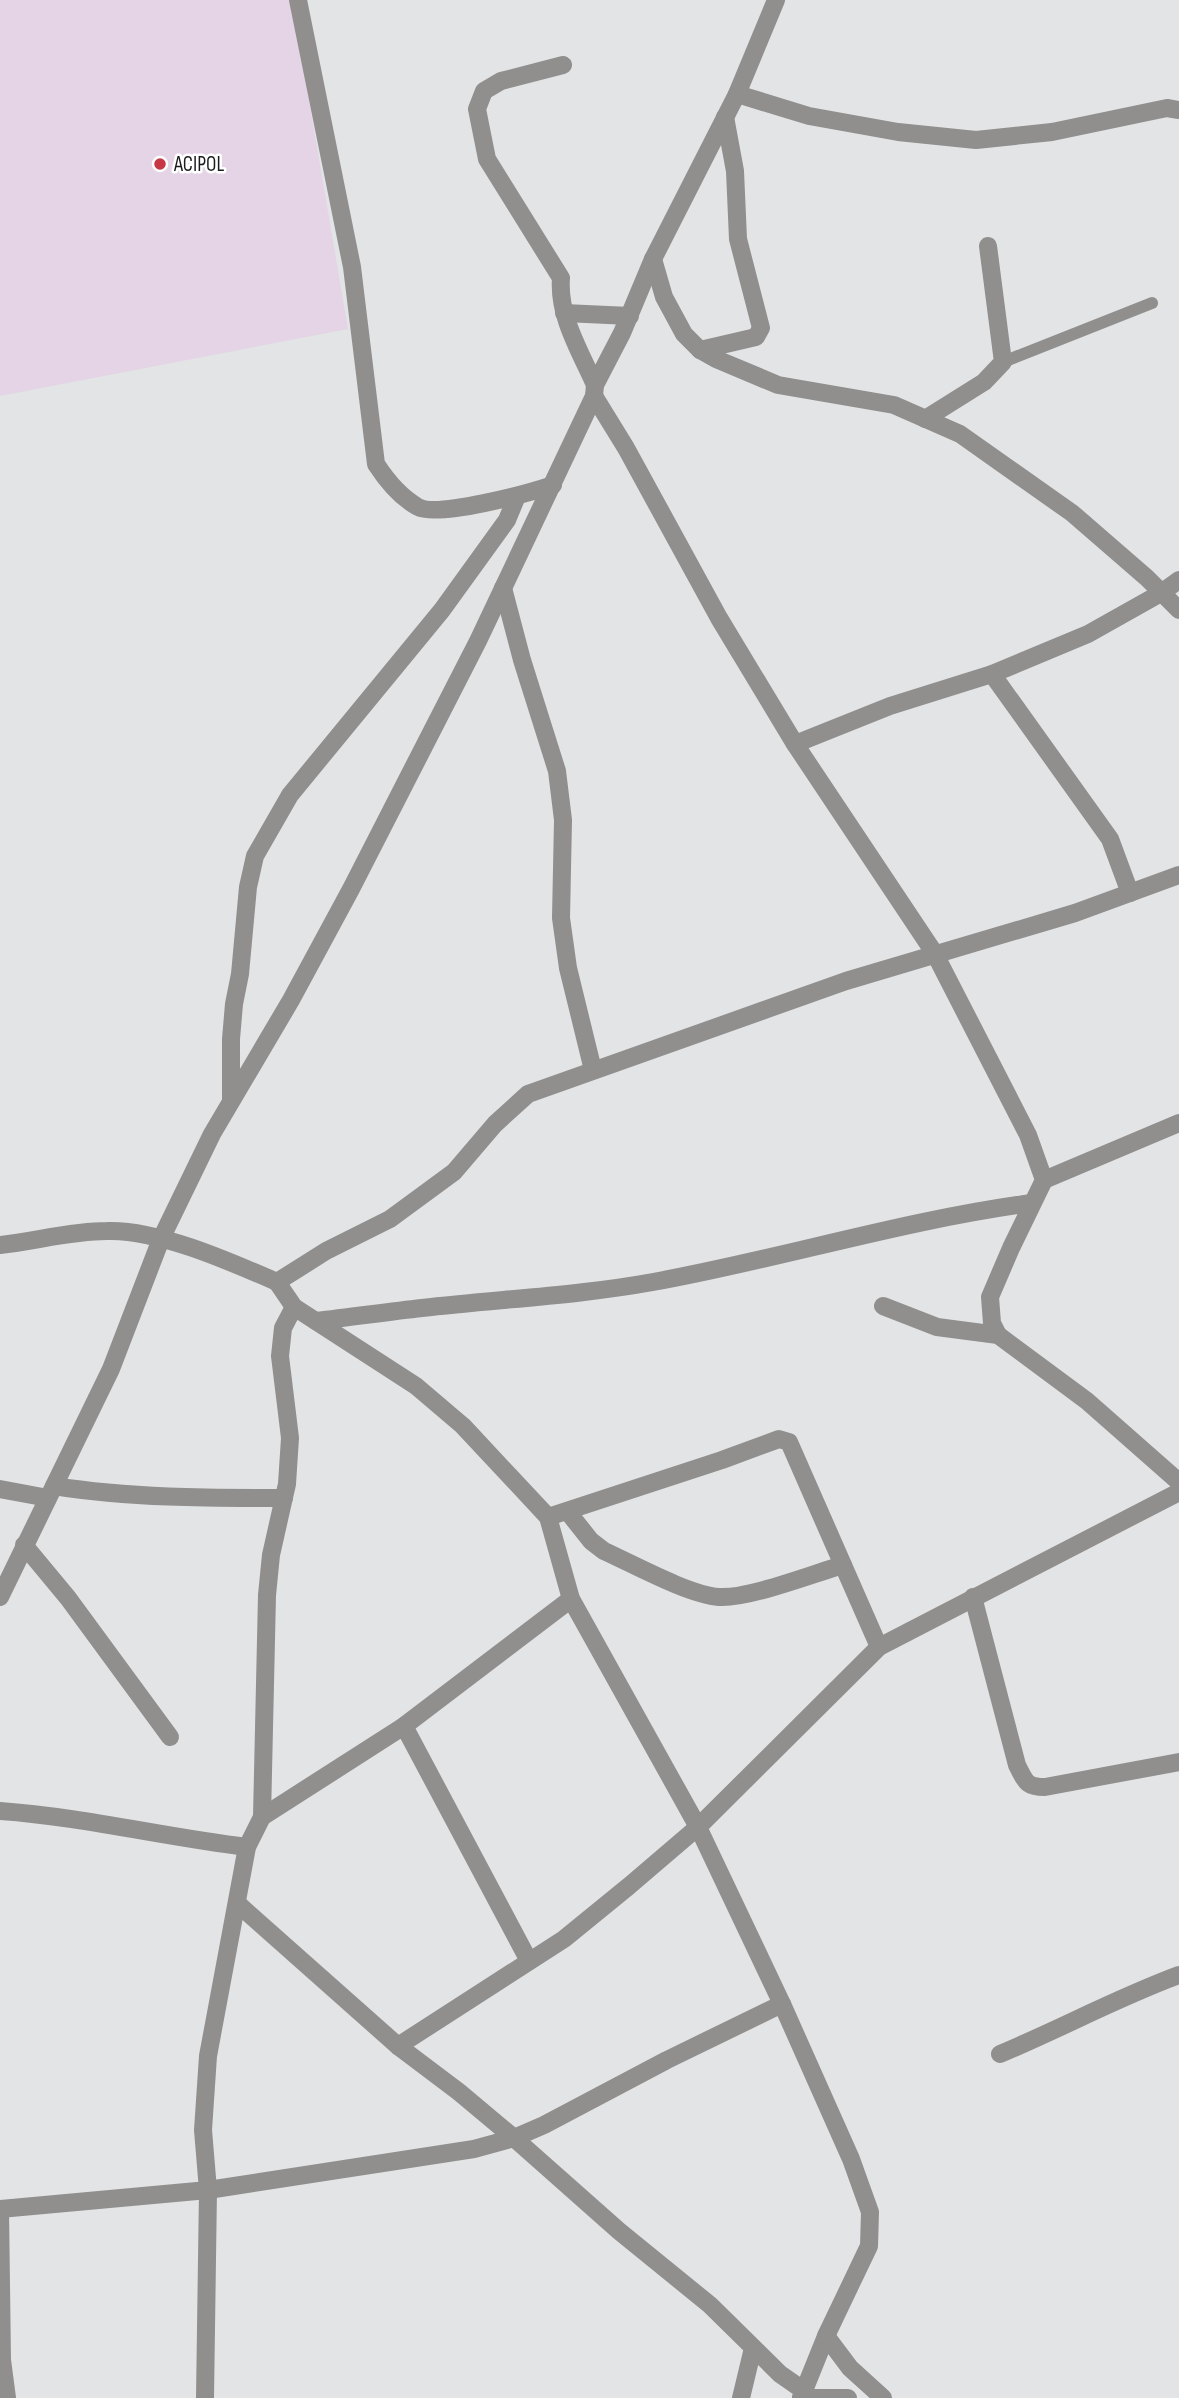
<svg xmlns="http://www.w3.org/2000/svg" width="1179" height="2398" font-family="'Sofia Sans Condensed',sans-serif">
  <style>
    .education { fill: #e5d4e5 }
    .lines { fill: none; stroke-linecap: round; stroke-linejoin: round }
    .service { stroke: #908f8e; stroke-width: 12 }
    .minor { stroke: #908f8e; stroke-width: 18 }
    .poi-dot { fill: #c73745; stroke: #fff; stroke-width: 2.5 }
    .labels { text-anchor: middle; stroke-width: 5; stroke-linejoin: round; paint-order: stroke }
    .poi-label { font-size: 21px; fill: #1a1b1c; stroke: #fff; text-anchor: start }
  </style>
  <rect width="100%" height="100%" fill="#e2e4e6"/>
  <!-- education -->
  <polygon class="education" points="0,0 292,0 348,329 0,396"/>
  <g class="lines">
    <!-- service -->
    <polyline class="service" points="1003,362 1152,303"/>
    <!-- minor -->
    <g class="minor">
      <path d="M298,0L352,267L376,464C387,481 400,497 418,507C438,518 529,493 553,485"/>
      <path d="M563,65L501,81L484,91L477,109L487,159L561,278C558,316 580,351 595,385"/>
      <polyline points="737,94 809,116 898,132 976,140 1052,132 1167,108 1179,110"/>
      <polyline points="653,259 664,297 684,334 700,350 716,359 778,385 894,405 960,434 1072,513 1147,578 1179,610"/>
      <polyline points="564,313 630,316"/>
      <polyline points="700,350 756,337 761,328 738,239 735,171 725,117"/>
      <polyline points="594,396 626,448 719,618 795,744 935,954 1028,1135 1044,1180 1011,1248 990,1297 992,1323 998,1335"/>
      <polyline points="925,419 984,382 1003,362 988,246"/>
      <polyline points="503,588 522,660 557,771 563,820 561,918 568,968 593,1070"/>
      <polyline points="992,674 1110,839 1130,893"/>
      <polyline points="795,744 890,706 992,674 1088,634 1161,593 1179,580"/>
      <polyline points="231,1101 231,1039 234,1004 240,974 248,887 255,856 290,795 442,610 507,520 517,496"/>
      <polyline points="1044,1180 1179,1123"/>
      <path d="M0,1245C36,1241 71,1231 107,1231C157,1229 231,1262 277,1282L326,1251L390,1219L454,1172L495,1124L528,1094L846,981L1075,913L1179,875"/>
      <polyline points="277,1282 294,1307 416,1386 463,1426 548,1517 571,1599 698,1827 782,2004 851,2159 870,2212 869,2246 826,2336 801,2398"/>
      <polyline points="883,1306 937,1327 998,1335 1087,1401 1179,1482"/>
      <path d="M316,1321C352,1317 386,1312 422,1308C499,1299 576,1296 653,1282C780,1259 904,1220 1032,1203"/>
      <path d="M54,1486C130,1498 207,1498 284,1498"/>
      <polyline points="0,1489 48,1498"/>
      <path d="M568,1512L591,1541L604,1551C633,1564 689,1595 719,1597C748,1599 812,1574 843,1565"/>
      <polyline points="548,1517 722,1460 779,1439 789,1442 879,1647"/>
      <polyline points="24,1545 68,1598 170,1737"/>
      <polyline points="0,1597 111,1369 161,1239 212,1134 291,1000 351,889 478,641 594,396 595,385 622,333 653,259 737,94 776,0"/>
      <path d="M973,1597L1017,1765C1025,1781 1026,1787 1045,1787L1179,1762"/>
      <polyline points="404,1726 529,1961"/>
      <path d="M0,1811C83,1817 164,1837 247,1847"/>
      <polyline points="262,1817 267,1595 271,1555 287,1484 290,1438 280,1356 283,1328 294,1307"/>
      <polyline points="238,1904 398,2046 459,2092 514,2138 619,2231 710,2305 780,2374 803,2390"/>
      <polyline points="398,2046 564,1939 629,1886 698,1827 879,1647 1179,1492"/>
      <path d="M1000,2054C1060,2029 1117,1998 1179,1975"/>
      <polyline points="0,2209 208,2190 474,2149 514,2138 544,2125 667,2060 782,2004"/>
      <polyline points="0,2209 2,2360 7,2398"/>
      <polyline points="826,2336 850,2368 883,2398"/>
      <polyline points="205,2398 208,2190 203,2130 208,2056 247,1847 262,1817 404,1726 571,1599"/>
      <polyline points="741,2398 753,2348"/>
      <polyline points="801,2398 848,2398"/>
    </g>
  </g>
  <!-- markers -->
  <circle class="poi-dot" cx="160" cy="164" r="7"/>
  <g class="labels">
    <!-- poi labels -->
    <g class="poi-label">
      <text x="174" y="171">ACIPOL</text>
    </g>
  </g>
</svg>
